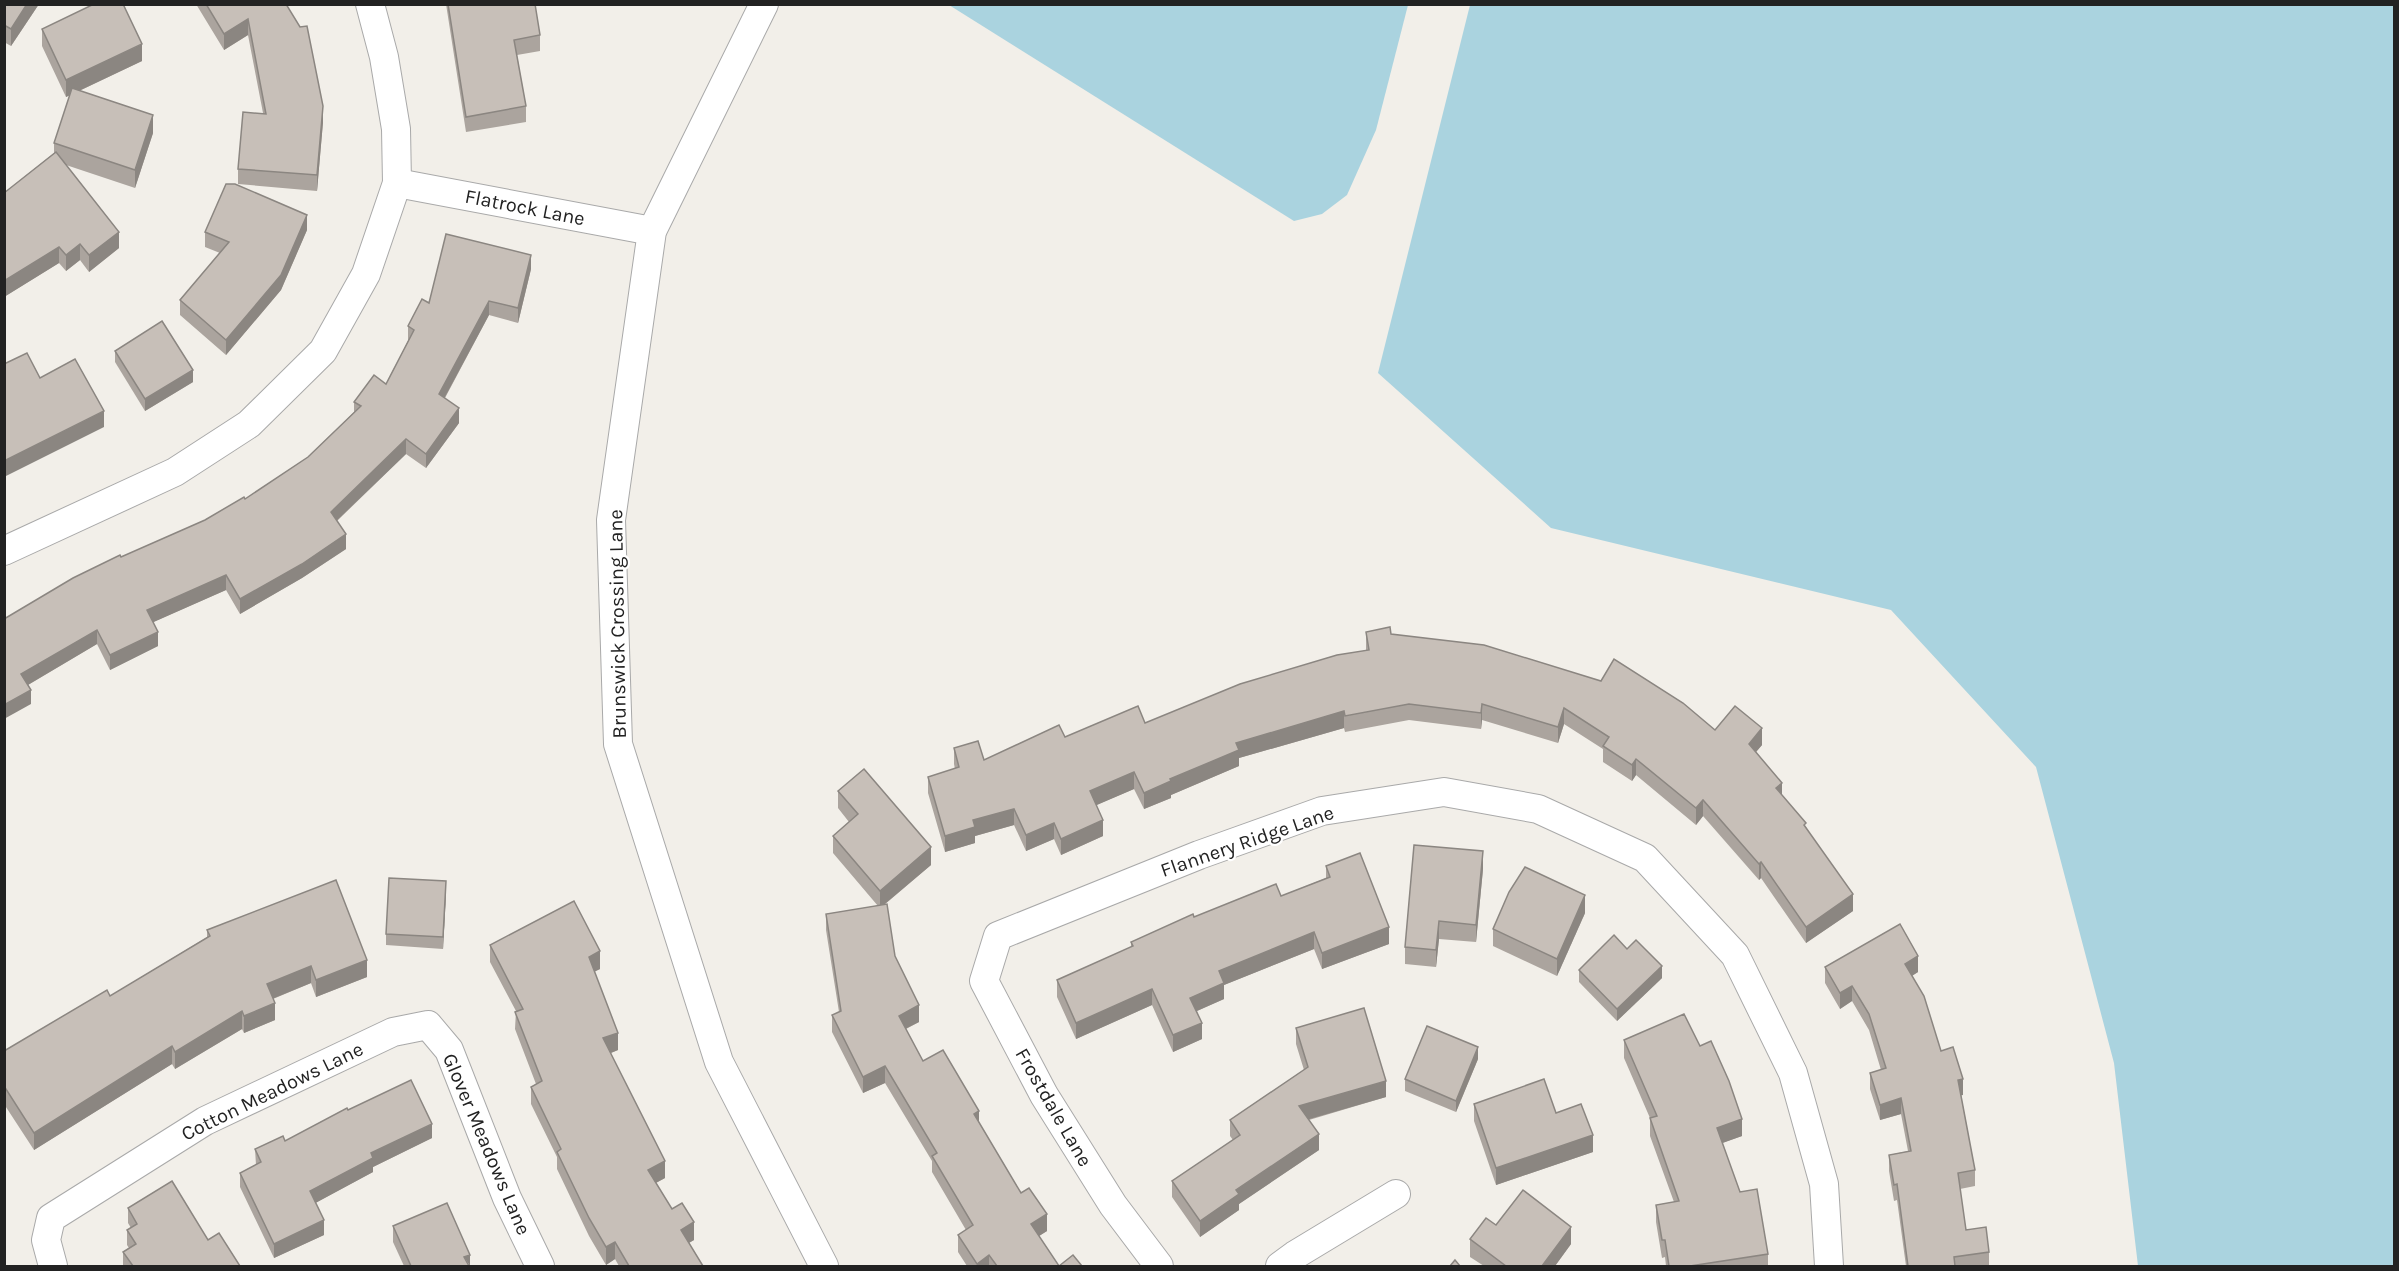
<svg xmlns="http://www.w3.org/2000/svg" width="2399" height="1271" font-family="Karla,sans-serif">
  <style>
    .water { fill: #aad3df }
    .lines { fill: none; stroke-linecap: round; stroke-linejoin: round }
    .street-casing { stroke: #a9a9a9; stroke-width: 30 }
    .street { stroke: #fff; stroke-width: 28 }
    .wall { fill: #aba49e }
    .shaded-wall { fill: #8b8681 }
    .building { fill: #c7bfb8; stroke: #8b8681; stroke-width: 1.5 }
    .labels { text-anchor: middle; stroke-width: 4.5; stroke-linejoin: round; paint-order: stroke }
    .street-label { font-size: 20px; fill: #222; stroke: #fff }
  </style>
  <rect width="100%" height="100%" fill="#f2efe9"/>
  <!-- water -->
  <g class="water">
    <polygon points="949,5 1408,5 1376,130 1347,195 1322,214 1294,221"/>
    <polygon points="1470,5 2394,5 2394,1266 2138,1266 2114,1063 2036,767 1891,610 1551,528 1378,373"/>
  </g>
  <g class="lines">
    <!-- street casing -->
    <g class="street-casing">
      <g id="street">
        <polyline points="764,4 652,231 611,520 618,744 719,1062 824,1266"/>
        <polyline points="397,183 652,231"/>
        <polyline points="4,551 175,472 249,424 323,351 366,274 397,183 396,129 384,57 370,4"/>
        <polyline points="53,1266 46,1240 51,1218 205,1121 393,1032 428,1025 449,1050 507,1198 540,1266"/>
        <polyline points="1159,1266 1113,1205 1044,1095 984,981 998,936 1199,855 1322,811 1444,792 1538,809 1645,858 1735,955 1793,1073 1824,1184 1829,1266"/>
        <polyline points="1280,1266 1295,1255 1396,1194"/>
      </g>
    </g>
    <!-- street -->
    <use href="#street" class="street"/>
  </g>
  <!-- wall -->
  <g class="wall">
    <polygon points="4,4 39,4 11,46 4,42"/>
    <polygon points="196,4 286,4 323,122 317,191 238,184 238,169 263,113 248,35 224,50"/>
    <polygon points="446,4 535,4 540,35 540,51 517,55 526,106 526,122 466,132"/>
    <polygon points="42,29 142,61 79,91 153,133 135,188 66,165 119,248 89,272 80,260 66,271 59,263 4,297 4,193 54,153 54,143 70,95 66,97 42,46"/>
    <polygon points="307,230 281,290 226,355 180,315 180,300 220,253 205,247 205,232"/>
    <polygon points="531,269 518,323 489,315 445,398 459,423 426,468 406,454 337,521 346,549 302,578 240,614 226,590 153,622 158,646 110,670 97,644 28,685 31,704 4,619 121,557 205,520 245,499 308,457 354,412 354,402 386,384 408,341 408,326 429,303"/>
    <polygon points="115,351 193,382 145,411 115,362"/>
    <polygon points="1366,632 1391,634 1762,745 1756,752 1782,796 1806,827 1853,911 1806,943 1761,878 1759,880 1703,816 1696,825 1636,775 1632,781 1603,762 1603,749 1564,724 1558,743 1482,720 1481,729 1409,720 1345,732 1344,728 1239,758 1239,766 1171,795 1171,798 1144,809 1134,789 1096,805 1103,836 1061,855 1054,839 1026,851 1014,825 975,836 975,843 945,852 928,793 928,777 955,769 954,764 954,748 984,760 1065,737 1145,723 1366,650"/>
    <polygon points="838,791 931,865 884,905 895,956 919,1022 906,1029 923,1061 979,1123 1021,1193 1047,1231 1039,1236 1059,1266 1082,1266 967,1266 958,1252 958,1235 966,1230 932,1172 932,1161 885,1083 863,1093 832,1032 832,1015 839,1012 826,930 826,914 878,906 833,853 833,836 849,822 838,808"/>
    <polygon points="1326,866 1389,944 1322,969 1314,949 1224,985 1224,999 1197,1011 1202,1039 1173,1052 1152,1005 1076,1039 1057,997 1057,980 1131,947 1131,942 1194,917 1281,896 1326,878"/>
    <polygon points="1483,869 1476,942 1439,939 1436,967 1405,964 1405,947"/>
    <polygon points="446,893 443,949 386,945 386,934"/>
    <polygon points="1585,913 1557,976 1493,946 1493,929"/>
    <polygon points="207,930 367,977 316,997 311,983 273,999 275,1020 244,1033 242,1029 175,1069 172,1064 34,1150 4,1104 4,1051 110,996 207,937"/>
    <polygon points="490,945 600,969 594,972 618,1050 611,1053 665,1178 656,1183 672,1209 694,1240 689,1243 703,1266 619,1266 615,1259 606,1265 589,1236 557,1169 557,1157 531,1104 531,1087 536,1084 515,1029 516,1011 490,962"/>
    <polygon points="1627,949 1662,978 1617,1021 1579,982 1579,970"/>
    <polygon points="1825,967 1918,972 1912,976 1941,1051 1963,1095 1961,1095 1975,1170 1975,1186 1960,1189 1966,1230 1989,1252 1989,1266 1906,1266 1897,1200 1894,1201 1889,1171 1889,1155 1908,1151 1901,1114 1880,1120 1870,1089 1870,1073 1881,1070 1869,1030 1852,1001 1840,1009 1825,983"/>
    <polygon points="1296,1028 1386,1097 1309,1120 1319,1150 1239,1204 1239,1210 1200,1237 1172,1197 1172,1181 1233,1140 1230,1136 1230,1120 1304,1070 1296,1044"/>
    <polygon points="1624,1040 1742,1136 1722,1143 1740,1192 1768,1254 1768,1266 1666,1266 1665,1257 1662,1258 1656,1222 1656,1205 1674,1202 1650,1136 1650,1118 1624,1058"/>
    <polygon points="1478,1059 1456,1112 1405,1091 1405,1079"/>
    <polygon points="1474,1104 1556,1113 1593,1152 1496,1185 1474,1121"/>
    <polygon points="348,1110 432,1138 373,1167 373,1172 315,1203 324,1235 274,1258 240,1187 240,1173 256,1165 255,1149 285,1141"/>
    <polygon points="128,1208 208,1240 240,1266 123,1266 123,1252 129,1248 127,1245 127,1230 131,1228 128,1223"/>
    <polygon points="1496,1225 1571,1244 1555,1266 1484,1266 1470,1257 1470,1239"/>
    <polygon points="393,1226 470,1266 404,1266 393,1242"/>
  </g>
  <!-- shaded-wall -->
  <g class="shaded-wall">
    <polygon points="27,4 39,4 11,46 11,29"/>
    <polygon points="248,19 248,35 224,50 224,34"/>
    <polygon points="142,44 142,61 66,97 66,80"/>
    <polygon points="323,106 323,122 317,191 317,175"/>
    <polygon points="153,115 153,133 135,188 135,170"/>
    <polygon points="307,215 307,230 281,290 226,355 226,340"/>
    <polygon points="119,232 119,248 89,272 89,255"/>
    <polygon points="80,244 80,260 66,271 66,255"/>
    <polygon points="59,247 59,263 4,297 4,281"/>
    <polygon points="531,255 531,269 518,323 518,308"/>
    <polygon points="489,301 489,315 439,408 439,394"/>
    <polygon points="193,370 193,382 145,411 145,399"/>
    <polygon points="459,408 459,423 426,468 426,454"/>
    <polygon points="104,411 104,427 4,477 4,461"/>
    <polygon points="406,439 406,454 331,526 331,512"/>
    <polygon points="346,534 346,549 302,578 240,614 240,599"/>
    <polygon points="226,575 226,590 147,625 147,610"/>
    <polygon points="97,630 97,644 21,689 21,674"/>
    <polygon points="158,632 158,646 110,670 110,655"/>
    <polygon points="31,690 31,704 4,719 4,705"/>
    <polygon points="1482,704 1482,720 1481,729 1481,713"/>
    <polygon points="1564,708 1564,724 1558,743 1558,727"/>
    <polygon points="1344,711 1344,728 1239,758 1239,766 1171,795 1171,798 1144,809 1144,793 1236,743"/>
    <polygon points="1762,728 1762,745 1749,760 1749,744"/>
    <polygon points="1636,759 1636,775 1632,781 1632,765"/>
    <polygon points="1134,772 1134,789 1090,808 1090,791"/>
    <polygon points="1782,783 1782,799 1776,788"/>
    <polygon points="1703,800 1703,816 1696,825 1696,808"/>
    <polygon points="1014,809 1014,825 975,836 975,843 945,852 945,836 973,820"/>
    <polygon points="1103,820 1103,836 1061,855 1061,839"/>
    <polygon points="1054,823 1054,839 1026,851 1026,835"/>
    <polygon points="931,847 931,865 880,908 880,891"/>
    <polygon points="1483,851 1483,869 1476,942 1476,925"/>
    <polygon points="1761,862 1761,878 1759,880 1759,864"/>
    <polygon points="446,881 446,893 443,949 443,937"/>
    <polygon points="1853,894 1853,911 1806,943 1806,927"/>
    <polygon points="1585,895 1585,913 1557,976 1557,959"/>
    <polygon points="1439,921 1439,939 1436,967 1436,950"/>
    <polygon points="1389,927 1389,944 1322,969 1322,953"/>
    <polygon points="1314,932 1314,949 1224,985 1224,999 1190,1014 1190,998 1219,971"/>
    <polygon points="600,951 600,969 589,974 589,957"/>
    <polygon points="1918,956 1918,972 1905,980 1905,964"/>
    <polygon points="367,960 367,977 316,997 316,980"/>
    <polygon points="311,966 311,983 267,1001 267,984"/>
    <polygon points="1662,966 1662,978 1617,1021 1617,1009"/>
    <polygon points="1852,986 1852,1001 1840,1009 1840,993"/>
    <polygon points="1152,989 1152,1005 1076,1039 1076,1023"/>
    <polygon points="275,1003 275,1020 244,1033 244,1016"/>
    <polygon points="919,1005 919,1022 899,1032 899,1016"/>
    <polygon points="242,1011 242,1029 175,1069 175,1052"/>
    <polygon points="1202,1023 1202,1039 1173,1052 1173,1035"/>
    <polygon points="618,1033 618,1050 603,1056 603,1038"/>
    <polygon points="172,1046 172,1064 34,1150 34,1133"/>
    <polygon points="1478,1047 1478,1059 1456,1112 1456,1101"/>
    <polygon points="885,1066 885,1083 863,1093 863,1077"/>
    <polygon points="1963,1079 1963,1095 1958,1096 1958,1080"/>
    <polygon points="1386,1081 1386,1097 1299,1122 1299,1106"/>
    <polygon points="1901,1098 1901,1114 1880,1120 1880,1105"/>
    <polygon points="979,1111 979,1127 974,1114"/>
    <polygon points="1742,1119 1742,1136 1717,1145 1717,1128"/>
    <polygon points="432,1124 432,1138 373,1167 373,1172 310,1206 310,1191 371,1153"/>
    <polygon points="1319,1134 1319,1150 1239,1204 1239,1210 1200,1237 1200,1221 1236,1190"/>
    <polygon points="1593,1135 1593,1152 1496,1185 1496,1168"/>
    <polygon points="665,1161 665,1178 648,1187 648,1170"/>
    <polygon points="1047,1214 1047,1231 1031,1241 1031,1224"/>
    <polygon points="324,1220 324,1235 274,1258 274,1244"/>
    <polygon points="694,1222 694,1240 681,1247 681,1230"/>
    <polygon points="1571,1227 1571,1244 1555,1266 1542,1266"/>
    <polygon points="615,1242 615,1259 606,1265 606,1247"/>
    <polygon points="470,1255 470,1266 464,1257"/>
    <polygon points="989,1255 989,1266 977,1266 977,1264"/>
  </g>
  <!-- building -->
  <g class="building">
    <polygon points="4,4 27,4 11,29 4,25"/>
    <polygon points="94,4 123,4 142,44 66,80 42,29"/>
    <polygon points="206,4 286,4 300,27 307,26 323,106 317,175 238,169 243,112 266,114 248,19 224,34"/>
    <polygon points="448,4 535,4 540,35 514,40 526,106 466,117"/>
    <polygon points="72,88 153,115 135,170 54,143"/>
    <polygon points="56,152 119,232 89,255 80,244 66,255 59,247 4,281 4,193"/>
    <polygon points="226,184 235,184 307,215 281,275 226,340 180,300 229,242 205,232"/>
    <polygon points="446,234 531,255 518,308 489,301 439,394 459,408 426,454 406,439 331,512 346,534 302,564 240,599 226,575 147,610 158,632 110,655 97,630 21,674 31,690 4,705 4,619 73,578 120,555 121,557 205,520 244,497 245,499 308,457 361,406 354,402 374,375 386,384 414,330 408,326 422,299 429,303"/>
    <polygon points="162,321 193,370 145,399 115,351"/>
    <polygon points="27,353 40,378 75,359 104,411 4,461 4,364"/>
    <polygon points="1390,627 1391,634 1484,645 1601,681 1614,659 1683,703 1715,730 1735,706 1762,728 1749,744 1782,783 1776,788 1806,823 1804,825 1853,894 1806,927 1761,862 1759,864 1703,800 1696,808 1636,759 1632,765 1603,746 1609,737 1564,708 1558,727 1482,704 1481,713 1409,704 1345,716 1344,711 1236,743 1239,750 1170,779 1171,781 1144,793 1134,772 1090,791 1103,820 1061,839 1054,823 1026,835 1014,809 973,820 975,827 945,836 928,777 959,767 954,748 978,741 984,760 1059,725 1065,737 1138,706 1145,723 1240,684 1337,655 1369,650 1366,632"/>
    <polygon points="864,769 931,847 880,891 833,836 858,814 838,791"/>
    <polygon points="1414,845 1483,851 1476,925 1439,921 1436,950 1405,947"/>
    <polygon points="1360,853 1389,927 1322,953 1314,932 1219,971 1224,983 1190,998 1202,1023 1173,1035 1152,989 1076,1023 1057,980 1133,946 1131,942 1193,914 1194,917 1276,884 1281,896 1330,877 1326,866"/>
    <polygon points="1525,867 1585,895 1557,959 1493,929 1509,892"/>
    <polygon points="389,878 446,881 443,937 386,934"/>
    <polygon points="336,880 367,960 316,980 311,966 267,984 275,1003 244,1016 242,1011 175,1052 172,1046 34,1133 4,1086 4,1051 107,990 110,996 210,936 207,930"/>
    <polygon points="574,901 600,951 589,957 618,1033 603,1038 665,1161 648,1170 672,1209 682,1203 694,1222 681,1230 703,1266 629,1266 615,1242 606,1247 589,1218 557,1152 561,1149 531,1087 542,1081 515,1012 523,1009 490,945"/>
    <polygon points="887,904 895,956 919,1005 899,1016 923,1061 943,1050 979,1111 974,1114 1021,1193 1029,1188 1047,1214 1031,1224 1059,1266 1073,1255 1082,1266 997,1266 989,1255 977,1264 958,1235 973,1225 932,1156 937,1153 885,1066 863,1077 832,1015 841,1011 826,914"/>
    <polygon points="1900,924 1918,956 1905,964 1924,996 1941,1051 1953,1047 1963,1079 1958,1080 1975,1170 1958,1173 1966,1230 1986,1227 1989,1252 1954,1257 1955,1266 1908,1266 1897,1184 1894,1185 1889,1155 1911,1151 1901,1098 1880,1105 1870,1073 1886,1068 1869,1014 1852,986 1840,993 1825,967"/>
    <polygon points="1614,935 1627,949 1636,940 1662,966 1617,1009 1579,970"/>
    <polygon points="1364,1008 1386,1081 1299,1106 1319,1134 1236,1190 1239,1194 1200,1221 1172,1181 1240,1135 1230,1120 1308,1067 1296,1028"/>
    <polygon points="1684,1014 1700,1046 1711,1041 1729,1081 1742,1119 1717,1128 1740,1192 1757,1189 1768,1254 1690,1266 1669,1266 1665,1240 1662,1240 1656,1205 1679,1201 1650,1118 1657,1116 1624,1040"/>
    <polygon points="1427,1026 1478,1047 1456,1101 1405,1079"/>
    <polygon points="1544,1079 1556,1113 1581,1104 1593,1135 1496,1168 1474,1104"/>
    <polygon points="411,1080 432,1124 371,1153 373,1158 310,1191 324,1220 274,1244 240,1173 261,1162 255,1149 283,1136 285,1141 347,1108 348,1110"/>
    <polygon points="172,1181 208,1240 219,1233 240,1266 133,1266 123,1252 136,1244 127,1230 137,1224 128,1208"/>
    <polygon points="1523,1190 1571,1227 1542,1266 1506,1266 1470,1239 1486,1218 1496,1225"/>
    <polygon points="447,1203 470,1255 464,1257 469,1266 411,1266 393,1226"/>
    <polygon points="1455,1260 1460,1266 1450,1266"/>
  </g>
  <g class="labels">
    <!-- street labels -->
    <g class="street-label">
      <text transform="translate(525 207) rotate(11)" y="7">Flatrock Lane</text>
      <text transform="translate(617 624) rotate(-91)" y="7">Brunswick Crossing Lane</text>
      <text transform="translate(1247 841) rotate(-19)" y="7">Flannery Ridge Lane</text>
      <text transform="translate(272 1091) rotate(-26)" y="7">Cotton Meadows Lane</text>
      <text transform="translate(1054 1107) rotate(60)" y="7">Frostdale Lane</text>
      <text transform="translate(487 1144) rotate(67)" y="7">Glover Meadows Lane</text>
    </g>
  </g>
  <!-- border -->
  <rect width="2399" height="1271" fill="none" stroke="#222222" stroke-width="12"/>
</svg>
